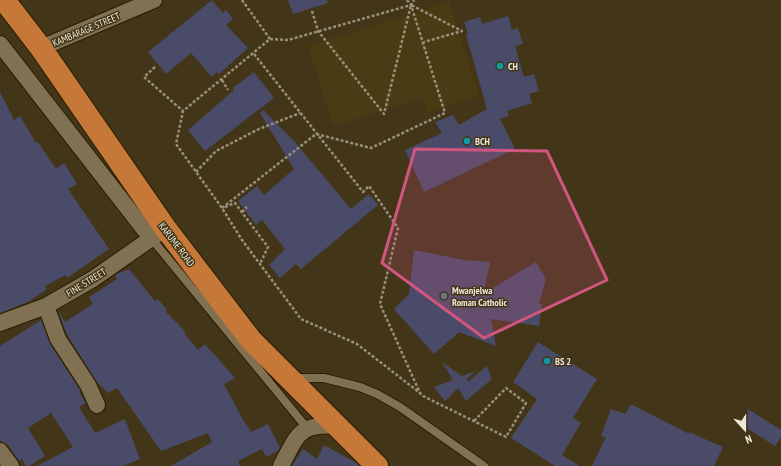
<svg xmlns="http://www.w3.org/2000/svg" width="781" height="466" font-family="'PT Sans Narrow',sans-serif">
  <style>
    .built { fill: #4b3b15 }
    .building { fill: #4a4b68 }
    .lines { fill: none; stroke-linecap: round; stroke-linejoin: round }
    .service-casing { stroke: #281c00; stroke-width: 10 }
    .minor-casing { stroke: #281c00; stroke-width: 18 }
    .trunk-casing { stroke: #281c00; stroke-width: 24 }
    .path { stroke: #9a8f79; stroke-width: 2.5; stroke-dasharray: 3 2; stroke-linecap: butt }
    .service { stroke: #7f7152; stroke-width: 8 }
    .minor { stroke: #7f7152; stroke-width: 16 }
    .trunk { stroke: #c67838; stroke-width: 22 }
    .marked { fill: #d05680; fill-opacity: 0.2; stroke: #d05680; stroke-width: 3; stroke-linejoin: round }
    .culture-dot { fill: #0f9aa8; stroke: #423518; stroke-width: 1.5 }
    .worship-dot { fill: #6b7280; stroke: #423518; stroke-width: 1.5 }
    .labels { text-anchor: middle; stroke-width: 3; stroke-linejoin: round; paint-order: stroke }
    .street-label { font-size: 10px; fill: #efe7d7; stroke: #423518 }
    .poi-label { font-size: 10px; font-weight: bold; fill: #efe7d7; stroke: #423518; text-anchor: start }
  </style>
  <rect width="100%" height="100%" fill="#423518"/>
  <!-- built -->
  <polygon class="built" points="449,2 479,96 427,113 422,98 333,126 308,46"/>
  <!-- building -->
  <g class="building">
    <polygon points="212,0 223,13 226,10 233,19 226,25 248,48 219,74 217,72 212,77 191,53 166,74 148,52"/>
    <polygon points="288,0 327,0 328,3 293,14"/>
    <polygon points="508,16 512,30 518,28 523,44 515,46 524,77 534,74 539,91 529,94 532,103 507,111 509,116 500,119 515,149 424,192 405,150 442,133 435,122 453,115 459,125 487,109 466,35 468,34 464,22 480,17 482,24"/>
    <polygon points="254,72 274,98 205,151 188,130 234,90 233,88"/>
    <polygon points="0,92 14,120 20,116 36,143 38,142 56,169 64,163 77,184 68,189 109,249 67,278 66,275 45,286 47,289 28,302 0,313"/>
    <polygon points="263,110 293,140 351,209 369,194 378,205 301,269 296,264 280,278 269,265 285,249 262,220 256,225 238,201 257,186 264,195 294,169 260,113"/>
    <polygon points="414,250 464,260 490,262 484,293 536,262 546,279 539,304 542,304 539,326 491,319 496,346 459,332 434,354 394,309 409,294"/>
    <polygon points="129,269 155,301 158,299 167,310 166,312 185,331 184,333 198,350 205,344 235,378 224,384 242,418 251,432 268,424 280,448 278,451 266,457 262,449 238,461 240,466 171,466 212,442 208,433 161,451 117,388 108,393 97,382 67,335 58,310 65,322 93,304 89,297 117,279 115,275 117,274"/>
    <polygon points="41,320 50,344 80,390 80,394 86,403 79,407 95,433 125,419 140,459 123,466 37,466 73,447 51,413 28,428 45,456 29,466 26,466 22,459 19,461 8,445 2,442 0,440 0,346"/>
    <polygon points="538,342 597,379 573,418 581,423 562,455 580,466 555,466 511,438 537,399 513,382"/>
    <polygon points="442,362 462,376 475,371 466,380 469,381 487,366 492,379 466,401 458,388 445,401 434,387 453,380"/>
    <polygon points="631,404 689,434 689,432 723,447 714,466 592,466 606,437 601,436 611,409 625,414"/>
    <polygon points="748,409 781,430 781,437 775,446 739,423"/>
    <polygon points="324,445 358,464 359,466 292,466 303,449 317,459"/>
  </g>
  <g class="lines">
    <!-- service casing -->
    <g class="service-casing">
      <g id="service">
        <polyline points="151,238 307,428"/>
        <polyline points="295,378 324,378 360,387 377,394 400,407 484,466"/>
      </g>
    </g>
    <!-- minor casing -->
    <g class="minor-casing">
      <g id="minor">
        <polyline points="0,44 151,238"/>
        <polyline points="41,48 154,0"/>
        <polyline points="46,306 58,339 88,385 97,405"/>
        <polyline points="0,323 46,306 93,279 159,233"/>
        <polyline points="0,451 11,466"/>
        <path d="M281,466C298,434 299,423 338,426"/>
      </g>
    </g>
    <!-- trunk casing -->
    <g class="trunk-casing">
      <polyline id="trunk" points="4,0 41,48 166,229 251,340 377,466"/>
    </g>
    <!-- path -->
    <g class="path">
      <polyline points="242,0 270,39 183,111 176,144 222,208 242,240 301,319 357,344 420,393"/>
      <polyline points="312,11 318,31 384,114 411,5 462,31 424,42"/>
      <polyline points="270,39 288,40 411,5 414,0"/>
      <polyline points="254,54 363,192 369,186 398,228 380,304 420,393 423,396 506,437 526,403 506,388 474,421"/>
      <polyline points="155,67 144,77 183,111"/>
      <polyline points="222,80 228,90"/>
      <polyline points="196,172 216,151 259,129 300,113"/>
      <polyline points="225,207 235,203 268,247 260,264"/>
      <polyline points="222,208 316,134 371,148 445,113 411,5 407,0"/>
      <polyline points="242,212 247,207"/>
    </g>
    <!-- service -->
    <use href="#service" class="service"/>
    <!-- minor -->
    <use href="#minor" class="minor"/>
    <!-- trunk -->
    <use href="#trunk" class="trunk"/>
  </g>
  <!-- marked area -->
  <path class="marked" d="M415,149L547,151L607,280L484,338L382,263Z"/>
  <!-- markers -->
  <g class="culture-dot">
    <circle cx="500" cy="66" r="4"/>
    <circle cx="467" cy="141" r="4"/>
    <circle cx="547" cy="361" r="4"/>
  </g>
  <circle class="worship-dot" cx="444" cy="296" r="4"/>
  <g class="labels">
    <!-- street labels -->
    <g class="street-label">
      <text transform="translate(86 29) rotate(-23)" y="4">KAMBARAGE STREET</text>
      <text transform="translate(177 244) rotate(53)" y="4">KARUME ROAD</text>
      <text transform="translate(86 282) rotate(-32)" y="4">FINE STREET</text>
    </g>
    <!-- poi labels -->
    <g class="poi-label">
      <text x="508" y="70">CH</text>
      <text x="475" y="145">BCH</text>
      <text x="452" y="294">Mwanjelwa<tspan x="452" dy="12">Roman Catholic</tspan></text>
      <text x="555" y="365">BS 2</text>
    </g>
  </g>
  <!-- north arrow -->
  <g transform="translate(745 430) rotate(159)" stroke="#423518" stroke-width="3" paint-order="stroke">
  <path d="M0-3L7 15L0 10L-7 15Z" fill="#efe7d7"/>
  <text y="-6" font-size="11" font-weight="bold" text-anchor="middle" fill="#efe7d7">N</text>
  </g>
</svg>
